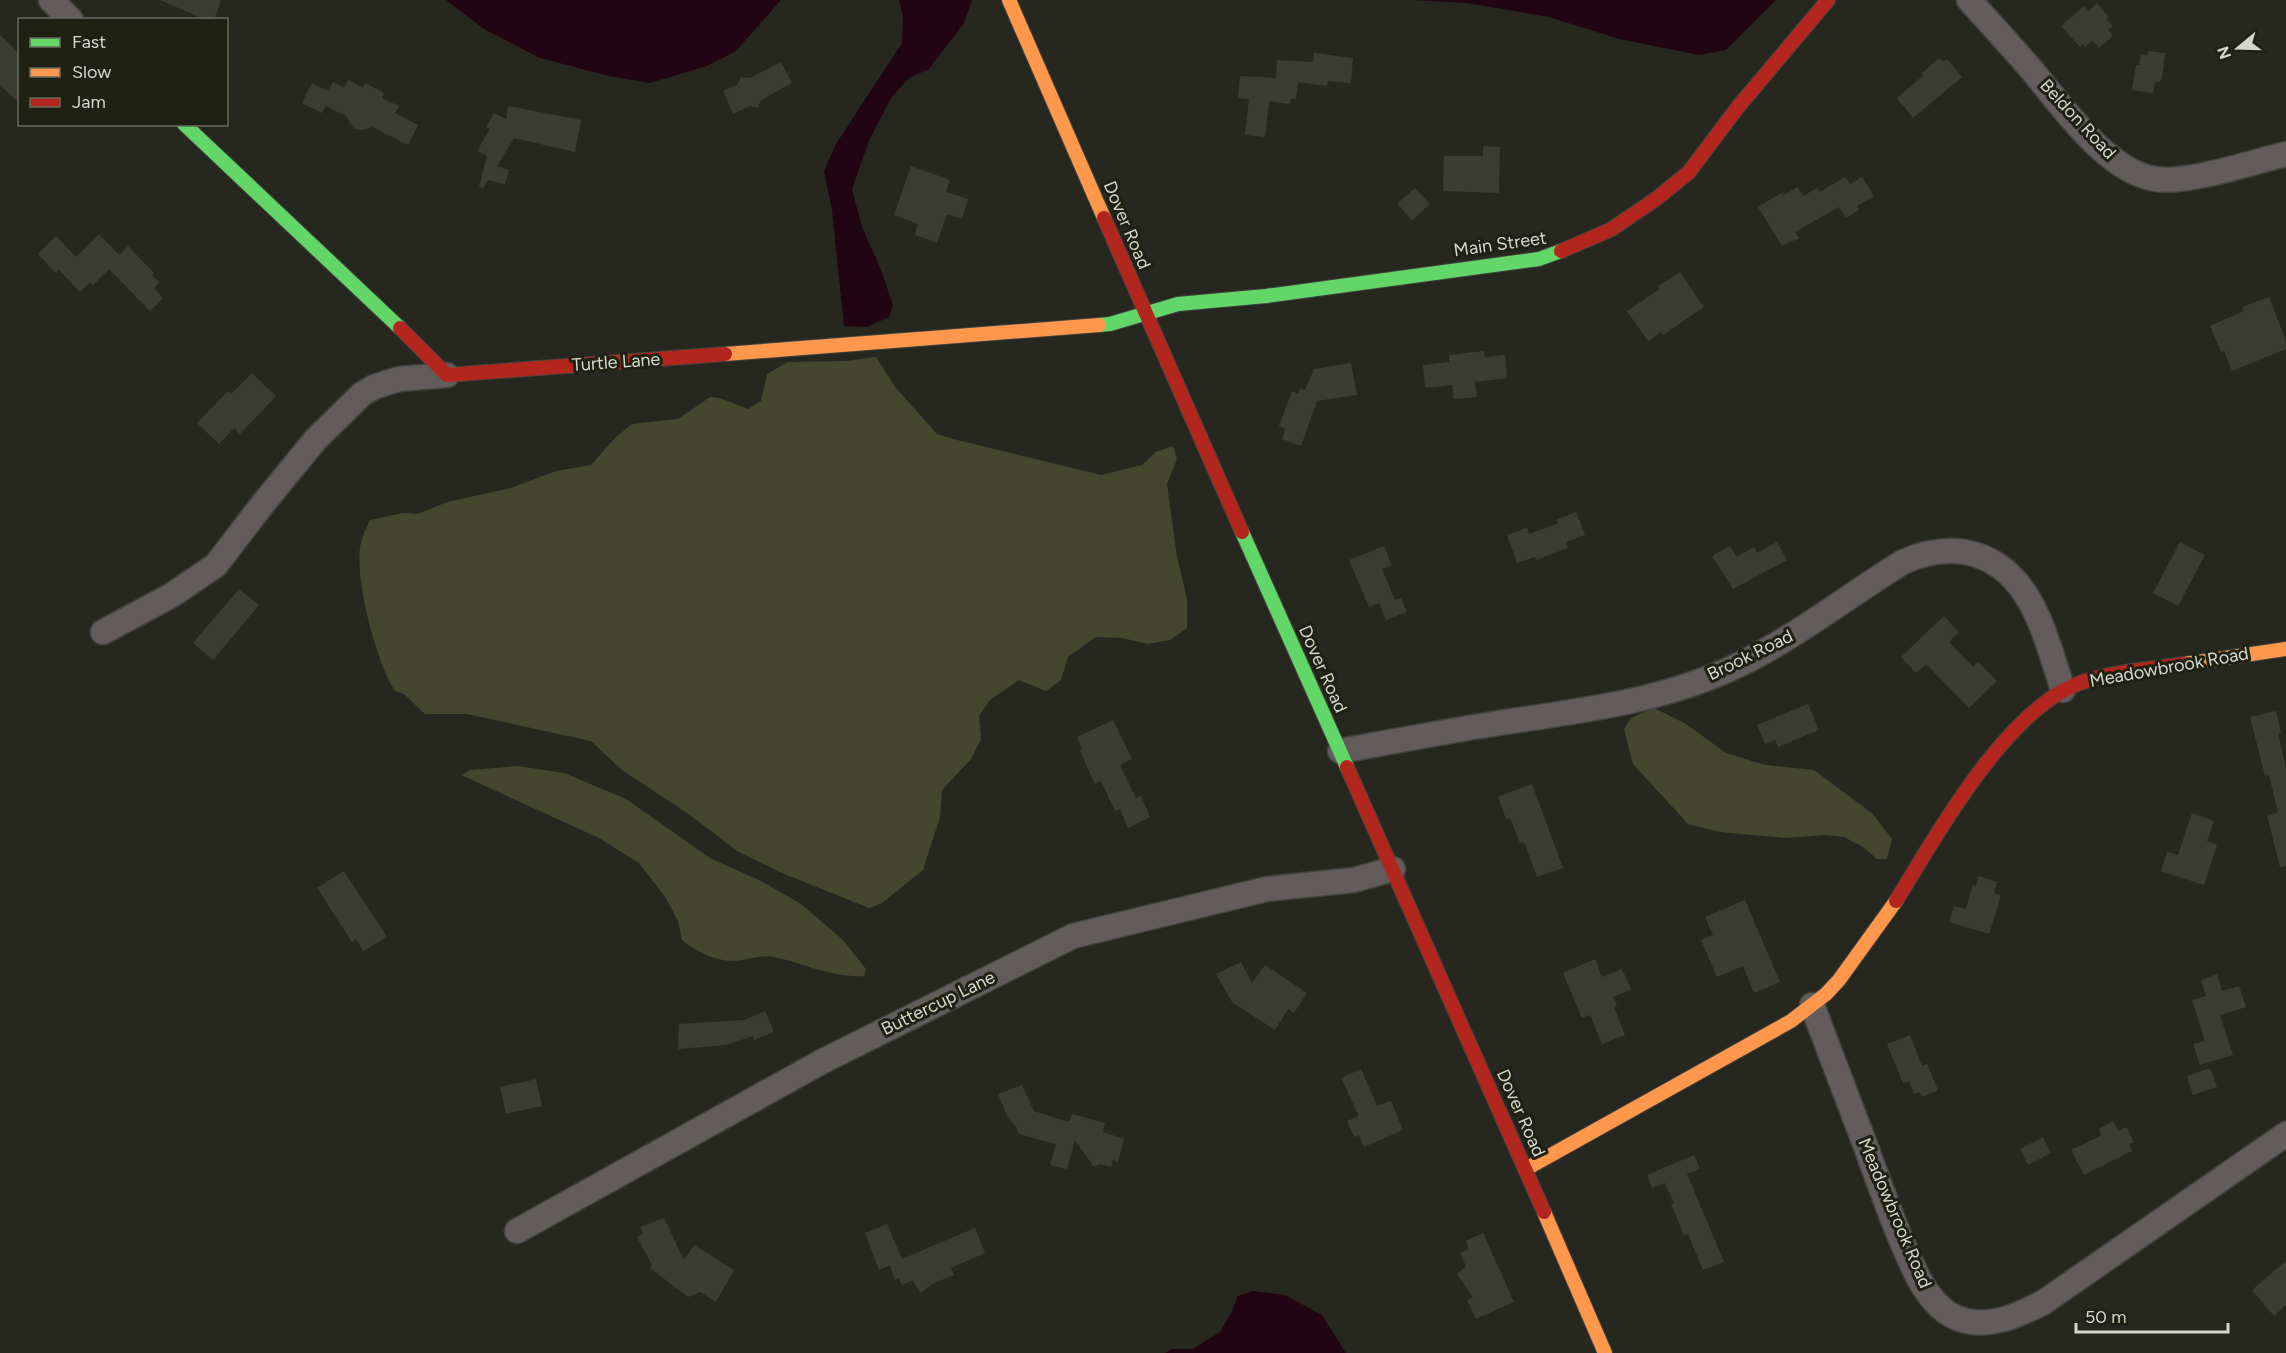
<svg xmlns="http://www.w3.org/2000/svg" width="2286" height="1353" font-family="Figtree,sans-serif">
  <style>
    .green { fill: #44472e }
    .water { fill: #210512 }
    .building { fill: #3c3d32 }
    .lines { fill: none; stroke-linecap: round; stroke-linejoin: round }
    .street-casing { stroke: #41433d; stroke-width: 27 }
    .fast-casing { stroke: #41433d; stroke-width: 16 }
    .slow-casing { stroke: #41433d; stroke-width: 16 }
    .jam-casing { stroke: #41433d; stroke-width: 16 }
    .street { stroke: #625c5d; stroke-width: 24 }
    .fast { stroke: #63d668; stroke-width: 14 }
    .slow { stroke: #ff974d; stroke-width: 14 }
    .jam { stroke: #b3261e; stroke-width: 14 }
    .labels { text-anchor: middle; stroke-width: 6; stroke-linejoin: round; paint-order: stroke }
    .street-label { font-size: 18px; fill: #d5d7cd; stroke: #1f2113 }
  </style>
  <rect width="100%" height="100%" fill="#262820"/>
  <!-- green -->
  <g class="green">
    <path d="M876,357L896,388L937,434L953,439L1101,475L1142,465L1156,452L1173,446L1177,459L1167,484L1177,557L1187,599V628L1170,640L1148,644L1122,638L1096,637L1068,657L1061,680L1046,691L1019,680L990,700L979,716L981,739L971,759L942,790L940,817L923,870L882,903L869,908L782,873L737,851L690,815L622,770L591,741L467,714H425L404,694L395,691C376,662 353,575 361,542C363,534 367,527 370,520L403,513L418,514L447,502L511,488L556,471L591,465L615,438L632,424L678,419L710,397L720,398L748,409L761,401L767,374L788,362L846,361Z"/>
    <polygon points="1654,708 1686,724 1726,753 1765,765 1814,770 1873,814 1892,839 1887,859 1877,859 1863,847 1844,837 1825,835 1785,838 1720,832 1688,824 1633,764 1624,729 1631,718"/>
    <path d="M518,766L564,773L626,799L710,858L763,882L801,904L843,940L866,969L864,976C832,978 804,963 774,957C760,954 746,961 733,961C714,961 696,951 682,940L678,921L666,898L639,863L599,838L461,775L470,770Z"/>
  </g>
  <!-- water -->
  <g class="water">
    <polygon points="446,0 781,0 736,51 707,66 650,83 609,76 540,58 484,29"/>
    <polygon points="899,0 972,0 964,23 929,69 909,78 891,98 869,141 852,189 862,227 882,272 893,306 889,317 867,327 844,326 832,210 824,171 836,144 902,43 903,17"/>
    <polygon points="1414,0 1776,0 1726,50 1699,55 1619,39 1549,17 1467,3"/>
    <polygon points="1253,1291 1285,1295 1322,1315 1346,1353 1165,1353 1171,1349 1193,1349 1220,1332 1231,1313 1238,1296"/>
  </g>
  <!-- building -->
  <g class="building">
    <polygon points="160,0 221,0 214,20 206,20"/>
    <polygon points="2097,3 2109,17 2106,19 2113,26 2108,30 2113,36 2099,48 2092,40 2085,47 2083,44 2080,47 2061,26 2084,6 2088,12"/>
    <polygon points="0,35 20,54 20,104 0,85"/>
    <polygon points="2148,51 2165,53 2162,78 2160,82 2155,82 2153,93 2132,90 2136,65 2139,65 2141,54 2148,55"/>
    <polygon points="1314,53 1353,58 1351,83 1328,81 1327,86 1298,82 1296,99 1291,98 1290,104 1269,101 1265,137 1245,135 1249,99 1238,98 1240,76 1276,78 1277,60 1313,62"/>
    <polygon points="1939,58 1943,62 1947,59 1962,77 1913,118 1897,98 1924,75 1922,73"/>
    <polygon points="781,62 792,83 761,100 758,108 750,106 733,114 723,91 737,85 741,77 750,78"/>
    <polygon points="348,80 363,88 365,83 384,93 382,98 399,106 395,113 418,125 408,145 372,127 363,130 354,129 346,116 326,106 322,113 302,103 312,83 328,91 333,82 344,88"/>
    <polygon points="508,106 581,120 575,152 514,138 497,166 509,170 505,184 488,180 483,188 479,187 487,156 477,151 490,129 486,127 494,113 506,119"/>
    <polygon points="1483,146 1500,147 1499,193 1443,191 1444,156 1483,156"/>
    <polygon points="911,166 950,180 946,192 968,199 962,219 947,214 937,243 915,235 918,224 894,215"/>
    <polygon points="1845,177 1850,184 1862,177 1874,196 1857,206 1859,210 1846,218 1839,207 1795,232 1799,238 1782,246 1758,207 1783,192 1784,195 1798,187 1803,196 1817,188 1820,192"/>
    <polygon points="1415,188 1430,204 1412,220 1397,204"/>
    <polygon points="99,234 119,255 128,246 154,273 152,275 159,282 154,288 163,298 150,311 109,269 93,285 90,282 80,292 59,270 56,273 38,254 56,236 76,257"/>
    <polygon points="1680,272 1704,307 1663,335 1661,332 1648,341 1627,311 1660,289 1658,286"/>
    <polygon points="2269,297 2286,341 2286,349 2232,371 2224,351 2221,352 2210,326 2244,311 2242,307"/>
    <polygon points="1484,351 1485,357 1505,355 1507,378 1475,382 1477,397 1454,399 1452,385 1425,388 1423,365 1449,362 1449,355"/>
    <polygon points="1351,363 1357,395 1317,401 1301,446 1282,439 1285,429 1279,426 1292,391 1298,394 1300,388 1305,390 1314,369"/>
    <polygon points="252,373 276,396 240,434 234,428 219,444 197,423 228,391 231,394"/>
    <polygon points="1576,512 1585,535 1566,542 1568,548 1536,560 1535,557 1517,563 1507,535 1527,528 1529,534 1558,523 1556,520"/>
    <polygon points="1777,542 1787,560 1733,589 1712,556 1730,546 1737,557 1754,547 1757,553"/>
    <polygon points="2180,542 2205,555 2178,606 2153,593"/>
    <polygon points="1384,546 1392,565 1382,569 1395,600 1401,598 1407,612 1386,620 1379,603 1369,607 1349,560"/>
    <polygon points="239,589 259,605 213,660 193,643"/>
    <polygon points="1944,616 1959,632 1949,642 1973,667 1978,662 1997,681 1969,708 1926,664 1916,673 1901,657"/>
    <polygon points="1808,704 1819,730 1778,747 1775,740 1765,744 1757,725"/>
    <polygon points="2276,711 2281,733 2278,733 2286,768 2286,866 2280,867 2267,815 2278,813 2269,775 2265,776 2250,717"/>
    <polygon points="1113,720 1132,759 1120,765 1136,798 1141,796 1150,817 1128,828 1120,809 1115,811 1101,781 1095,784 1080,751 1082,749 1077,737"/>
    <polygon points="1532,784 1563,868 1537,877 1524,842 1520,843 1510,818 1506,819 1498,797"/>
    <polygon points="2192,813 2214,821 2207,841 2217,845 2204,885 2161,871 2167,852 2178,855"/>
    <polygon points="344,871 387,937 363,951 356,939 352,942 317,888"/>
    <polygon points="1979,876 1997,882 1994,893 2001,895 1989,934 1949,922 1954,906 1966,909 1973,885 1976,886"/>
    <polygon points="1745,900 1780,982 1754,993 1743,966 1717,977 1701,940 1713,935 1705,917"/>
    <polygon points="1595,959 1602,977 1622,969 1631,989 1613,997 1617,1006 1614,1007 1625,1035 1602,1044 1590,1015 1582,1018 1563,973"/>
    <polygon points="1241,962 1252,983 1265,965 1307,993 1294,1013 1288,1009 1275,1030 1232,1002 1216,974"/>
    <polygon points="2217,974 2222,991 2239,986 2246,1007 2220,1015 2233,1055 2200,1065 2193,1044 2205,1041 2192,1000 2206,996 2201,980"/>
    <polygon points="765,1011 774,1032 754,1040 753,1036 726,1045 678,1049 679,1024 744,1020"/>
    <polygon points="1910,1035 1922,1066 1927,1064 1938,1090 1922,1097 1920,1092 1914,1094 1909,1081 1903,1083 1887,1044"/>
    <polygon points="2210,1068 2217,1087 2193,1095 2187,1076"/>
    <polygon points="1361,1069 1377,1106 1391,1101 1403,1130 1364,1147 1359,1135 1354,1137 1347,1121 1359,1116 1341,1078"/>
    <polygon points="536,1079 542,1106 506,1114 500,1087"/>
    <polygon points="1022,1085 1034,1111 1069,1122 1072,1114 1105,1123 1103,1132 1124,1139 1118,1162 1113,1160 1111,1167 1100,1164 1094,1167 1075,1140 1067,1169 1050,1165 1056,1144 1019,1134 1016,1126 1008,1118 998,1094"/>
    <polygon points="2113,1121 2118,1131 2126,1127 2134,1142 2129,1144 2132,1151 2084,1175 2071,1150 2102,1135 2098,1129"/>
    <polygon points="2043,1137 2051,1153 2028,1165 2020,1149"/>
    <polygon points="1694,1155 1700,1169 1687,1174 1724,1262 1703,1270 1688,1234 1684,1235 1671,1204 1674,1203 1665,1183 1652,1188 1647,1175"/>
    <polygon points="664,1218 684,1260 694,1245 734,1270 716,1302 700,1292 688,1297 650,1268 652,1265 637,1237 643,1234 640,1227"/>
    <polygon points="887,1224 902,1259 975,1228 985,1253 951,1268 954,1275 932,1284 920,1293 913,1280 902,1285 899,1278 895,1280 890,1265 879,1270 865,1233"/>
    <polygon points="1483,1233 1514,1302 1476,1319 1467,1300 1473,1297 1457,1274 1466,1266 1460,1253 1469,1249 1466,1241"/>
    <polygon points="2286,1261 2286,1305 2274,1316 2252,1290"/>
  </g>
  <g class="lines">
    <!-- street casing -->
    <g class="street-casing">
      <g id="street">
        <polyline points="51,0 71,20"/>
        <path d="M1969,0C1990,23 2010,45 2030,68C2061,104 2106,172 2156,179C2187,184 2253,162 2286,154"/>
        <polyline points="103,632 172,595 216,565 262,505 316,439 362,394 374,387 399,379 447,375"/>
        <path d="M1340,751C1391,742 1442,732 1493,724C1575,711 1657,703 1732,668C1794,639 1846,597 1903,562C1923,553 1943,549 1965,552C2031,564 2045,636 2063,690"/>
        <path d="M1812,1005C1830,1053 1848,1100 1866,1147C1882,1191 1898,1237 1919,1279C1927,1294 1941,1312 1957,1318C1987,1330 2017,1316 2044,1302L2286,1134"/>
        <polyline points="517,1231 823,1061 1073,936 1267,889 1354,880 1393,869"/>
      </g>
    </g>
    <!-- fast casing -->
    <g class="fast-casing">
      <g id="fast">
        <polyline points="184,124 400,328"/>
        <polyline points="1099,325 1110,324 1178,304 1266,296 1539,259 1561,251"/>
        <polyline points="1242,532 1347,767"/>
      </g>
    </g>
    <!-- slow casing -->
    <g class="slow-casing">
      <g id="slow">
        <polyline points="1009,0 1104,218"/>
        <polyline points="725,354 1099,325"/>
        <polyline points="2184,664 2286,649"/>
        <polyline points="1526,1169 1791,1021 1826,994 1839,980 1896,901"/>
        <polyline points="1544,1212 1605,1353"/>
      </g>
    </g>
    <!-- jam casing -->
    <g class="jam-casing">
      <g id="jam">
        <polyline points="1104,218 1242,532"/>
        <polyline points="1561,251 1610,230 1656,199 1689,172 1738,107 1828,0"/>
        <polyline points="400,328 447,375 725,354"/>
        <polyline points="1347,767 1544,1212"/>
        <path d="M1896,901C1937,835 2009,703 2086,681C2117,671 2152,669 2184,664"/>
      </g>
    </g>
    <!-- street -->
    <use href="#street" class="street"/>
    <!-- fast -->
    <use href="#fast" class="fast"/>
    <!-- slow -->
    <use href="#slow" class="slow"/>
    <!-- jam -->
    <use href="#jam" class="jam"/>
  </g>
  <g class="labels">
    <!-- street labels -->
    <g class="street-label">
      <text transform="translate(2078 119) rotate(47)" y="6">Beldon Road</text>
      <text transform="translate(1127 225) rotate(67)" y="6">Dover Road</text>
      <text transform="translate(1500 244) rotate(-8)" y="6">Main Street</text>
      <text transform="translate(616 362) rotate(-4)" y="6">Turtle Lane</text>
      <text transform="translate(1750 655) rotate(-26)" y="6">Brook Road</text>
      <text transform="translate(2169 667) rotate(-10)" y="6">Meadowbrook Road</text>
      <text transform="translate(1323 669) rotate(66)" y="6">Dover Road</text>
      <text transform="translate(938 1003) rotate(-26)" y="6">Buttercup Lane</text>
      <text transform="translate(1521 1113) rotate(66)" y="6">Dover Road</text>
      <text transform="translate(1895 1213) rotate(67)" y="6">Meadowbrook Road</text>
    </g>
  </g>
  <!-- legend -->
  <rect x="18" y="18" width="210" height="108" fill="#1f2113" stroke="#686a5d" stroke-width="1.5"/>
  <rect x="30" y="38" width="30" height="9" fill="#63d668" stroke="#686a5d" stroke-width="1.5"/>
  <text x="72" y="48" font-size="18" fill="#d5d7cd">Fast</text>
  <rect x="30" y="68" width="30" height="9" fill="#ff974d" stroke="#686a5d" stroke-width="1.5"/>
  <text x="72" y="78" font-size="18" fill="#d5d7cd">Slow</text>
  <rect x="30" y="98" width="30" height="9" fill="#b3261e" stroke="#686a5d" stroke-width="1.5"/>
  <text x="72" y="108" font-size="18" fill="#d5d7cd">Jam</text>
  <!-- north arrow -->
  <g transform="translate(2238 48) rotate(251)" stroke="#1f2113" stroke-width="4.5" paint-order="stroke">
  <path d="M0-4.5L10 22L0 15L-10 22Z" fill="#d5d7cd"/>
  <text y="-9" font-size="16" font-weight="bold" text-anchor="middle" fill="#d5d7cd">N</text>
  </g>
  <!-- scale -->
  <path d="M2076 1323v9h152v-9" fill="none" stroke="#d5d7cd" stroke-width="3"/>
  <text x="2085" y="1323" font-size="18" fill="#d5d7cd" stroke="#1f2113" stroke-width="4.5" paint-order="stroke">50 m</text>
</svg>
